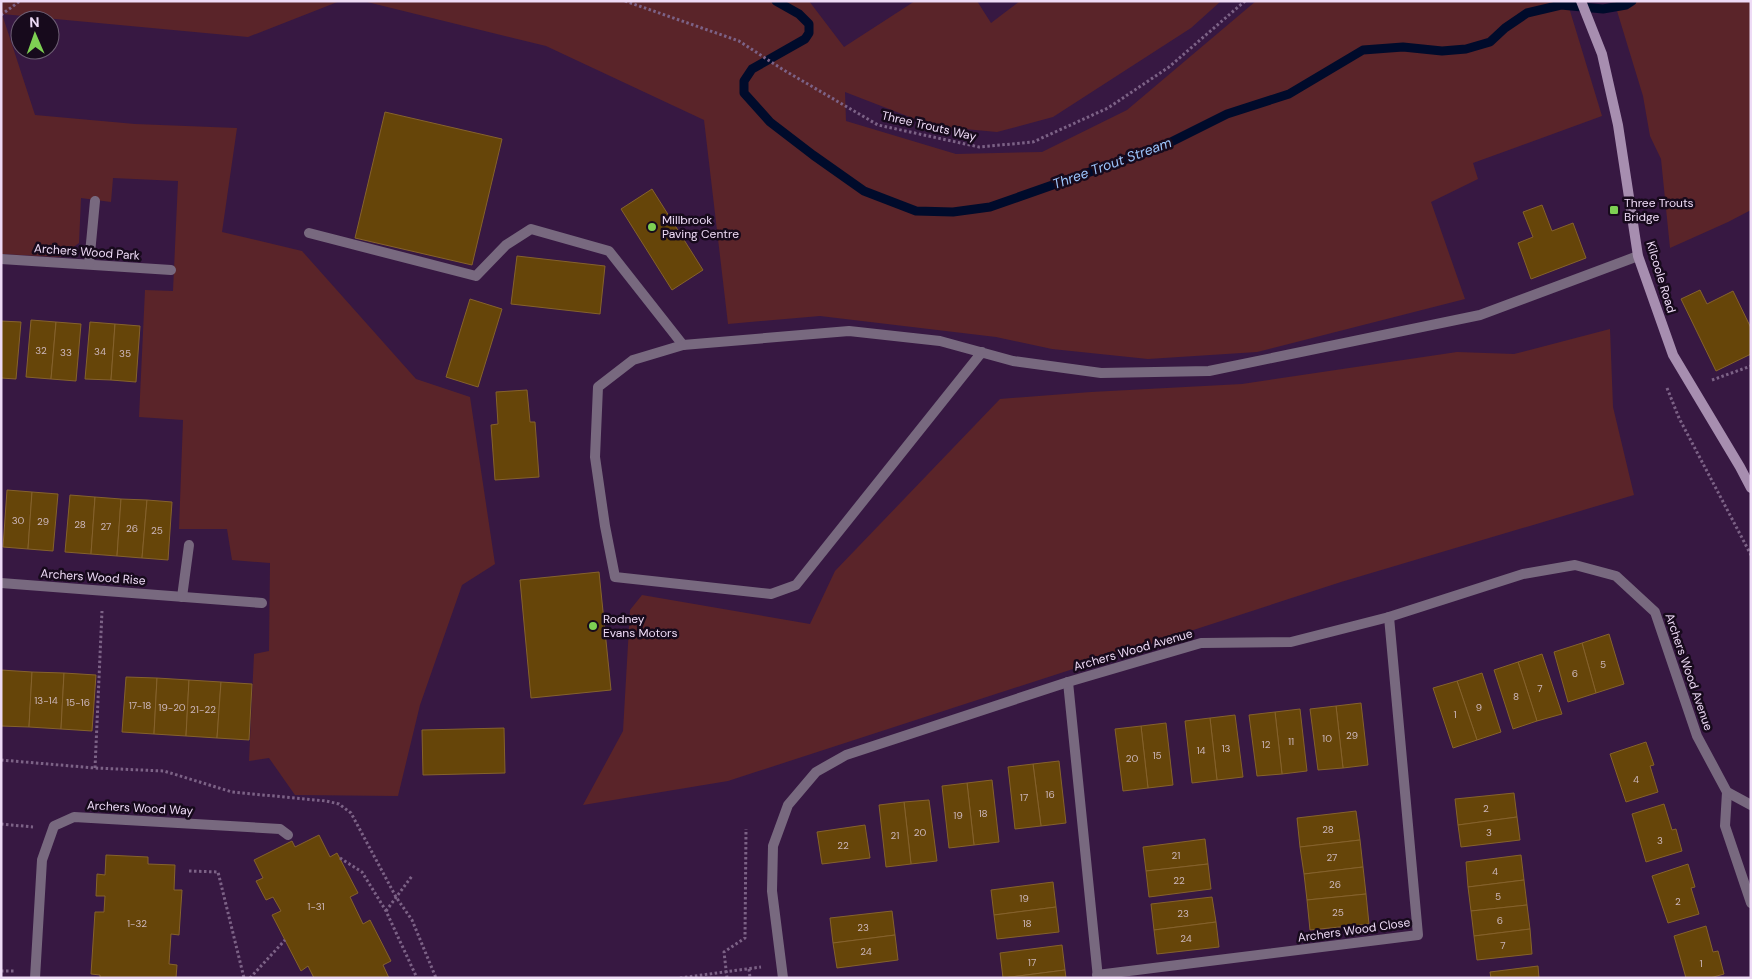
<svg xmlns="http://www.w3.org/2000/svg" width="1752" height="979" font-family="'DM Sans',sans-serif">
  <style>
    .green { fill: #5a2429 }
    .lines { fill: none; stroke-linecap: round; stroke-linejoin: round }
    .stream { stroke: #000b2b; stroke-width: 9 }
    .building { fill: #664509; stroke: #85622c }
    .path { stroke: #7c6286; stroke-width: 3; stroke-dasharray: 2.5 2.5; stroke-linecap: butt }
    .service { stroke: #78697f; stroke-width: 10 }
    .minor { stroke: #78697f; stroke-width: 10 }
    .secondary { stroke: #a78eb0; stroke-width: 10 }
    .poi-dot { fill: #7ed053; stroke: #170a1c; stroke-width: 2 }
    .labels { text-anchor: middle; stroke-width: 5; stroke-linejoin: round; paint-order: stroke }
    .number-label { font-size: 10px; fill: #ccb6bb }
    .street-label { font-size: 12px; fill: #eedbf6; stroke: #170a1c }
    .poi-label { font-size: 12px; fill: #eedbf6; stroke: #170a1c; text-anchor: start }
    .water-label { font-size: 14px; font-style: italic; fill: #9cc4fb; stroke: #170a1c }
  </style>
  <rect width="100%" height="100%" fill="#371842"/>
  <!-- green -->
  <g class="green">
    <polygon points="1,1 340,1 248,37 2,14 35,115 135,124 237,128 222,232 302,251 416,379 470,397 495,564 462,585 420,705 398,796 295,795 269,758 249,761 254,654 269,651 270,563 232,560 227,529 179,529 183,420 139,417 145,290 173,291 178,181 113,178 111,202 81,198 79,243 60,257 1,254"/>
    <polygon points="363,1 809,1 844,47 915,1 977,1 991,23 1020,1 1221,1 1191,28 1053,117 997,132 933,126 845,92 846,121 956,154 1042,152 1127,110 1256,1 1567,1 1602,116 1473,163 1478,179 1431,202 1465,299 1257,352 1148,359 1052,349 996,337 820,316 728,324 704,120 546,46"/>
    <polygon points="1614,1 1751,1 1751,210 1728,222 1670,248 1661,159 1650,136 1643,96"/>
    <polygon points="1610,329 1613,407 1634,495 1341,582 728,781 583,805 623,731 630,610 642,595 810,624 835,571 1000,399 1091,392 1242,384 1457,352 1514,354"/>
  </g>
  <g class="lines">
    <!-- stream -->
    <polyline class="stream" points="776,1 799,14 809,24 809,33 805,39 752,69 744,81 744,93 770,122 813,155 864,191 916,211 953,212 990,207 1161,147 1227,114 1289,94 1363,50 1403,47 1442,51 1466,49 1490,42 1505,28 1527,13 1561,5 1603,9 1626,5 1632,1"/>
  </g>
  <!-- building -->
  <g class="building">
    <polygon points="385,112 502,139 472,265 355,238"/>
    <polygon points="652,189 703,270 672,290 621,209"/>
    <polygon points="1542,205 1552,231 1573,223 1586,258 1531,279 1518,243 1533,237 1523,212"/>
    <polygon points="517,256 605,266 600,314 511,304"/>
    <polygon points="1700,290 1707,304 1733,291 1751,328 1751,354 1716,371 1681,299"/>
    <polygon points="470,299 502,309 478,387 446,377"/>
    <polygon points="31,320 56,322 51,379 26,377"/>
    <polygon points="1,321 21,322 16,379 1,378"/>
    <polygon points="56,322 81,324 76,381 51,379"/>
    <polygon points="90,322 115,324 111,380 85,379"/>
    <polygon points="115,324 140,326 136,382 111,380"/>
    <polygon points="527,390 530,422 535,422 539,477 495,480 491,425 498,424 496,392"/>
    <polygon points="7,490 32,492 28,549 3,547"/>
    <polygon points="32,492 58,494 53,551 28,549"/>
    <polygon points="70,495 95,497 91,554 65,552"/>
    <polygon points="95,497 121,499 117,556 91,554"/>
    <polygon points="121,499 147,500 142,558 117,556"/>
    <polygon points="147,500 172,502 168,560 142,558"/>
    <polygon points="599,572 611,690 531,698 520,580"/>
    <polygon points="1609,634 1624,684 1596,693 1582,643"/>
    <polygon points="1582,643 1596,693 1568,702 1554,652"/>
    <polygon points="1542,654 1562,714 1537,721 1518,662"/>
    <polygon points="1518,662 1537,721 1513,729 1494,670"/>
    <polygon points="1,670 32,672 29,727 1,726"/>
    <polygon points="32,672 64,673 61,729 29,727"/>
    <polygon points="64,673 96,675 92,731 61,729"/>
    <polygon points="1482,673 1501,732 1477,740 1457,681"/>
    <polygon points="126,677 157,678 154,734 122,732"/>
    <polygon points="157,678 189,680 186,736 154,734"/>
    <polygon points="189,680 221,682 217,738 186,736"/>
    <polygon points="1457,681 1477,740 1453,748 1433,688"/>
    <polygon points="221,682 252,684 249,740 217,738"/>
    <polygon points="1361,703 1368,765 1343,768 1336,706"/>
    <polygon points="1336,706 1343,768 1318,770 1310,709"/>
    <polygon points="1300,709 1307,771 1282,774 1275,712"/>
    <polygon points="1275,712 1282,774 1257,776 1249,715"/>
    <polygon points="1235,715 1243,777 1217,780 1210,718"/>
    <polygon points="1210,718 1217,780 1192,783 1185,721"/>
    <polygon points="1166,723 1173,785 1148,788 1141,726"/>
    <polygon points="1141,726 1148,788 1123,791 1115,729"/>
    <polygon points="504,728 505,773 423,775 422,730"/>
    <polygon points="1646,742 1654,765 1650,766 1658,792 1626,802 1610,754"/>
    <polygon points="1059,761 1066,823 1041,826 1033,764"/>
    <polygon points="1033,764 1041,826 1015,829 1008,767"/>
    <polygon points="992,780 999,842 974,845 967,783"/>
    <polygon points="967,783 974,845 949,848 942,786"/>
    <polygon points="1514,793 1517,817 1458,825 1455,799"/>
    <polygon points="929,800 937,861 911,864 904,802"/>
    <polygon points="904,802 911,864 886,867 879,805"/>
    <polygon points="1664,804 1672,830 1676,829 1682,851 1646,862 1632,814"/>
    <polygon points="1356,811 1360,840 1300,847 1297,818"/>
    <polygon points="1517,817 1520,840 1461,847 1458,825"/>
    <polygon points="865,825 870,858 822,864 817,832"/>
    <polygon points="319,835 330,857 337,853 358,893 350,897 363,924 370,920 391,961 383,965 389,978 314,978 308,966 301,971 272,915 281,911 273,897 266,900 256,881 263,878 254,860 292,841 295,847"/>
    <polygon points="1205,839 1208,864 1146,871 1143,847"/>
    <polygon points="1360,840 1363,867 1304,874 1300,847"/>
    <polygon points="106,855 148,857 148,864 175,865 174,890 182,890 179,935 171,934 169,964 177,965 176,978 100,978 100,975 91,974 95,912 104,912 105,896 96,896 97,874 105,875"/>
    <polygon points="1521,855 1524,880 1468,887 1466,862"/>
    <polygon points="1208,864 1211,889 1149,897 1146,871"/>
    <polygon points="1688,864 1695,887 1691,888 1699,914 1668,923 1652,876"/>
    <polygon points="1363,867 1366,894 1307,900 1304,874"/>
    <polygon points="1524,880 1527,905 1471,911 1468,887"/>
    <polygon points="1053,882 1056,907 994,915 991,890"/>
    <polygon points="1366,894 1369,924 1310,930 1307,900"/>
    <polygon points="1212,897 1216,922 1154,930 1151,904"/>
    <polygon points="1527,905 1530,929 1474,936 1471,911"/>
    <polygon points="1056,907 1059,932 997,939 994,915"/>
    <polygon points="892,911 895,935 833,943 830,918"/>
    <polygon points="1216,922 1219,947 1157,954 1154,930"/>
    <polygon points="1706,926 1713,952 1718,951 1724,974 1710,978 1686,978 1674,936"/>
    <polygon points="1530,929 1532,954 1477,960 1474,936"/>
    <polygon points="895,935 898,960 837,968 833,943"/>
    <polygon points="1062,945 1065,970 1003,978 1000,953"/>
    <polygon points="1538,966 1539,978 1491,978 1490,972"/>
    <polygon points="1065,970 1066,978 1003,978"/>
  </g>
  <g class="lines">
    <!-- path -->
    <g class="path">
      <polyline points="625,1 739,41 782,69 878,125 979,147 1033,142 1108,108 1169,67 1245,1"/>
      <polyline points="1,15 20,1"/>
      <polyline points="1712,380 1751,366"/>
      <polyline points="1667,388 1679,418 1751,555"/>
      <polyline points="1,760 95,768 164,771 232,792 326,801 339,804 351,813 396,897 412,920 436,978"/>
      <polyline points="95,768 102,611"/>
      <polyline points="1,824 33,827"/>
      <polyline points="340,858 362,872 386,911 417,978"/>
      <polyline points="189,871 218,872 244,978"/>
      <polyline points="386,911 412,876"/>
      <polyline points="749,969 750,978"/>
      <polyline points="1,971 15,971"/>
      <polyline points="250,978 285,940"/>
      <polyline points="680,978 761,967"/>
      <polyline points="727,978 724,952 745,938 746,829"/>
    </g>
    <!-- service -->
    <g class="service">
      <polyline points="309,233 476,276 506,245 531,229 609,251 683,345"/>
      <polyline points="982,352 796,585 771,594 615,577 605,526 595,457 598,387 633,360 683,345 849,331 940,341 1013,361 1101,373 1209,371 1480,315 1638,256"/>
    </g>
    <!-- minor -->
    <g class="minor">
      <polyline points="1,259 171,270"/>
      <polyline points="89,264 95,201"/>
      <polyline points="1,583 262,603"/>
      <polyline points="182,597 189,545"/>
      <polyline points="1068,682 1098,978"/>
      <polyline points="1727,792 1725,826 1751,903"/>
      <polyline points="1097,975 1418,935 1389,617"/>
      <polyline points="35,978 42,860 54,826 74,817 280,829 288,835"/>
      <polyline points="783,978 772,891 773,846 788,805 816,772 846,755 1068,682 1201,643 1291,642 1389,617 1523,574 1575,565 1616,576 1655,612 1697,736 1727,792 1751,805"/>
    </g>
    <!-- secondary -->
    <polyline class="secondary" points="1581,1 1602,54 1618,125 1638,256 1673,355 1740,467 1751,488"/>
  </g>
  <!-- markers -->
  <g class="poi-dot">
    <rect x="1609" y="205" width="10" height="10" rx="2.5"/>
    <circle cx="652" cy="227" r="5"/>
    <circle cx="593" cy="626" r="5"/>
  </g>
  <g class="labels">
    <!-- number labels -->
    <g class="number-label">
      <text x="41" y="354">32</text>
      <text x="100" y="355">34</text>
      <text x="66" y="356">33</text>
      <text x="125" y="357">35</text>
      <text x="18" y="524">30</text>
      <text x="43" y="525">29</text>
      <text x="80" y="528">28</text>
      <text x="106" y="530">27</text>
      <text x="132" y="532">26</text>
      <text x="157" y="534">25</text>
      <text x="1603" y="668">5</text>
      <text x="1575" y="677">6</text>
      <text x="1540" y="692">7</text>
      <text x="1516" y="700">8</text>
      <text x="46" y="704">13-14</text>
      <text x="78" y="706">15-16</text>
      <text x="140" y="709">17-18</text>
      <text x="172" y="711">19-20</text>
      <text x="1479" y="711">9</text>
      <text x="203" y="713">21-22</text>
      <text x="1455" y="718">1</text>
      <text x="1352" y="739">29</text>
      <text x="1327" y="742">10</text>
      <text x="1291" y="745">11</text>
      <text x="1266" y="748">12</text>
      <text x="1226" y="752">13</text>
      <text x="1201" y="754">14</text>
      <text x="1157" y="759">15</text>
      <text x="1132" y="762">20</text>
      <text x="1636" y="783">4</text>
      <text x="1050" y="798">16</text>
      <text x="1024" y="801">17</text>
      <text x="1486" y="812">2</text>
      <text x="983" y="817">18</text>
      <text x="958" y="819">19</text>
      <text x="1328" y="833">28</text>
      <text x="920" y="836">20</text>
      <text x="1489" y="836">3</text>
      <text x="895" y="839">21</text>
      <text x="1660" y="844">3</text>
      <text x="843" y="849">22</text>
      <text x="1176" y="859">21</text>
      <text x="1332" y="861">27</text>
      <text x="1495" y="875">4</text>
      <text x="1179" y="884">22</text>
      <text x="1335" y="888">26</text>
      <text x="1498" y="900">5</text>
      <text x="1024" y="902">19</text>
      <text x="1678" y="905">2</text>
      <text x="316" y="910">1-31</text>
      <text x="1338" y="916">25</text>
      <text x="1183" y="917">23</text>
      <text x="1500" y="924">6</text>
      <text x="137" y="927">1-32</text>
      <text x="1027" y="927">18</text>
      <text x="863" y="931">23</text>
      <text x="1186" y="942">24</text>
      <text x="1503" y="949">7</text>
      <text x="866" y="955">24</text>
      <text x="1032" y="966">17</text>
      <text x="1701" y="967">1</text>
    </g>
    <!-- street labels -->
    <g class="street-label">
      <text transform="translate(929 126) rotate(13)" y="4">Three Trouts Way</text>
      <text transform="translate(87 252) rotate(4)" y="4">Archers Wood Park</text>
      <text transform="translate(1661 277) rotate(73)" y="4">Kilcoole Road</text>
      <text transform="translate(93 577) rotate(4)" y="4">Archers Wood Rise</text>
      <text transform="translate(1133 650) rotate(-16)" y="4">Archers Wood Avenue</text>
      <text transform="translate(1689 672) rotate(71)" y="4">Archers Wood Avenue</text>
      <text transform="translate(140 808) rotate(3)" y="4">Archers Wood Way</text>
      <text transform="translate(1354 930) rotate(-8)" y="4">Archers Wood Close</text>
    </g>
    <!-- poi labels -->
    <g class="poi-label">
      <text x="1624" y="207">Three Trouts<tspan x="1624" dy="14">Bridge</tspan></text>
      <text x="662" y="224">Millbrook<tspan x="662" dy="14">Paving Centre</tspan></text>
      <text x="603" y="623">Rodney<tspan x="603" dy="14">Evans Motors</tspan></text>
    </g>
    <!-- water labels -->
    <g class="water-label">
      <text transform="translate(1112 163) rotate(-20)" y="5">Three Trout Stream</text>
    </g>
  </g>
  <!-- border -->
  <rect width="1752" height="979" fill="none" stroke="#eedbf6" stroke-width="5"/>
  <!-- north arrow -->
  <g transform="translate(35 35) rotate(358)"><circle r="24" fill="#170a1c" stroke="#6d5e73"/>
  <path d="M0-4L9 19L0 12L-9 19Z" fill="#7ed053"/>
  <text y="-8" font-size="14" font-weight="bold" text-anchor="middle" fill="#eedbf6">N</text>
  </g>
</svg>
